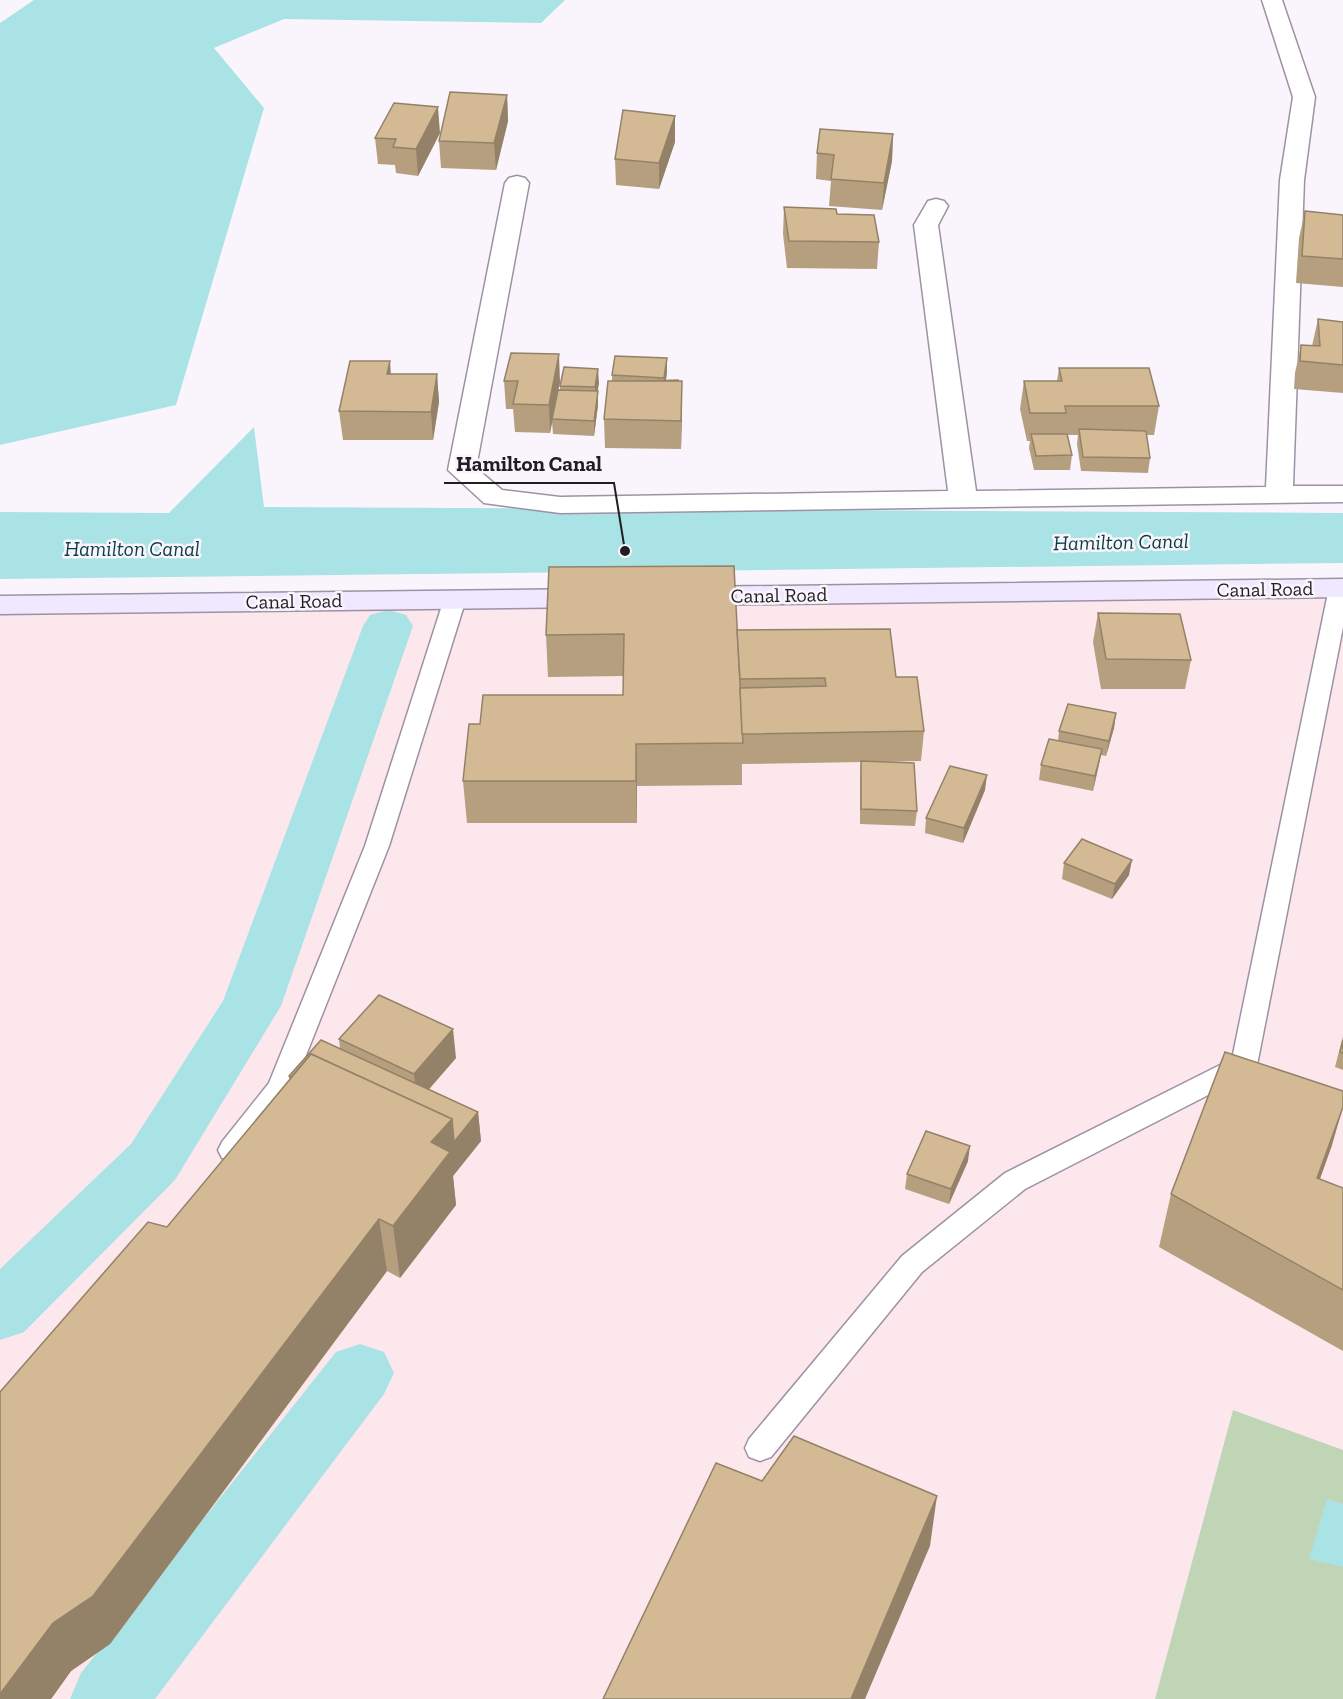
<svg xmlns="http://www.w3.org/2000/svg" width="1343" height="1699" font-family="'Zilla Slab',serif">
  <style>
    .industrial { fill: #fce7ed }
    .green { fill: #c0d4b6 }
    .water { fill: #aae3e5 }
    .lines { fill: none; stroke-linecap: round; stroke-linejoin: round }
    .canal { fill: #aae3e5; fill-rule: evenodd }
    .lane-casing { stroke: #9d92a5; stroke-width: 3 }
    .street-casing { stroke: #9d92a5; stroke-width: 3 }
    .secondary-casing { stroke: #9d92a5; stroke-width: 3 }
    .lane { fill: #fff; fill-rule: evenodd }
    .street { fill: #fff; fill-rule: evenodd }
    .secondary { fill: #efe8fe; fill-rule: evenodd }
    .wall { fill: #b59f7f }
    .shaded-wall { fill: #948268 }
    .building { fill: #d3b994; stroke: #948268; stroke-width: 1.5 }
    .labels { text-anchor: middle; stroke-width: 5; stroke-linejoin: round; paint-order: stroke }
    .street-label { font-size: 20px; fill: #211d24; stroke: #faf5fd }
    .water-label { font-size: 21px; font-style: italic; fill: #073e40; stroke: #faf5fd }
    .leader { fill: none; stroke: #211d24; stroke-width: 2 }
    .callout-dot { fill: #211d24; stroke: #faf5fd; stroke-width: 2 }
    .callout-label { font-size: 21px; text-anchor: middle; font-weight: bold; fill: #211d24; stroke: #faf5fd; stroke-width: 5; stroke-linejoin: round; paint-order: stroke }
  </style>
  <rect width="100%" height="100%" fill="#faf5fd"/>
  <!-- industrial -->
  <polygon class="industrial" points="1343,595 1343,1450 1233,1410 1155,1699 0,1699 0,613"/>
  <!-- green -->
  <polygon class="green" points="1233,1410 1343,1450 1343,1699 1155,1699"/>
  <!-- water -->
  <g class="water">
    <polygon points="34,0 565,0 541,23 284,19 214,48 264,108 176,405 0,445 0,23"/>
    <polygon points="254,427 264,507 1343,513 1343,563 0,579 0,512 169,513"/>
    <polygon points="1327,1499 1343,1504 1343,1567 1309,1559"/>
  </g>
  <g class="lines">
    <!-- canal -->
    <g class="canal">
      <polygon points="388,610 406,615 413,626 281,1006 175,1180 24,1332 0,1340 0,1269 131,1144 223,1001 363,626 370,615"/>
      <polygon points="360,1344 384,1352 394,1373 384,1394 155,1699 70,1699 81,1673 336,1352"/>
    </g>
    <!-- lane casing -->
    <g class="lane-casing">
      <g id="lane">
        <polygon points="1340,582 1343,582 1343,627 1257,1065 1253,1072 1025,1189 922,1272 771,1457 760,1461 749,1457 745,1448 749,1439 902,1256 1005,1173 1232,1059 1329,588 1333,583"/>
        <polygon points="455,592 463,594 466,599 389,846 293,1088 242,1158 232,1161 222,1158 218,1150 222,1142 269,1083 365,846 444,599 447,594"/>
      </g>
    </g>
    <!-- street casing -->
    <g class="street-casing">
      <polygon id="street" points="1262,0 1282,0 1315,97 1304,180 1293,486 1343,486 1343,502 560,513 484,503 448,470 505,183 509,178 517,176 525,178 529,183 476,468 502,490 560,497 948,491 914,225 928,201 936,199 944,201 948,206 938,225 976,491 1266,487 1280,180 1293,97"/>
    </g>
    <!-- secondary casing -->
    <g class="secondary-casing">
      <g id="secondary">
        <polygon points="1343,579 1343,597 692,605 682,602 677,596 682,590 692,587"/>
        <polygon points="592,589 602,592 607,598 602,604 592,607 0,614 0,596"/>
      </g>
    </g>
    <!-- lane -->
    <use href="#lane" class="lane"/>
    <!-- street -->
    <use href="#street" class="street"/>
    <!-- secondary -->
    <use href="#secondary" class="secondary"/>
  </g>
  <!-- wall -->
  <g class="wall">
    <polygon points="507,95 508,121 496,170 441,168 439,141"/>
    <polygon points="675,116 675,142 659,189 616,185 615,159"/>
    <polygon points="440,133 418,176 396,173 395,165 378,164 375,138"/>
    <polygon points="893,134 892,161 882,210 829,206 831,181 816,179 817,153"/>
    <polygon points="784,207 837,214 879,242 877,269 787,268 783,234"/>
    <polygon points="1305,211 1343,215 1343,287 1296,283 1299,238"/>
    <polygon points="1318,319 1343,322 1343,393 1294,389 1295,373 1301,345 1312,346"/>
    <polygon points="1059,368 1159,406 1154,435 1146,435 1150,458 1148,473 1081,471 1077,444 1078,435 1068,435 1072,455 1070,470 1034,470 1029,448 1030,441 1027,441 1020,409 1024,381 1057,381"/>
    <polygon points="667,372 666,380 682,409 681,449 605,448 604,419 612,381 612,375"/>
    <polygon points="437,374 439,402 433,440 343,440 339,411"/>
    <polygon points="504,381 560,382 558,390 560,390 560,386 599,383 597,391 598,405 594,436 553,434 552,422 550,433 515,432 513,409 506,409"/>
    <polygon points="1098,613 1191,660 1185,689 1101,689 1093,642"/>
    <polygon points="737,630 896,677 924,731 921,761 874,762 917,811 915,826 860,824 860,777 861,762 742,764 742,785 637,786 637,823 467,823 463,781 480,724 623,695 623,676 548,677 546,635"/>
    <polygon points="1116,713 1114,728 1106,756 1101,755 1093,791 1039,780 1041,765 1058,741 1059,731"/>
    <polygon points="985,790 963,843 925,833 926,818"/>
    <polygon points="1064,863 1129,875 1112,899 1062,879"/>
    <polygon points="1343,1036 1343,1070 1335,1067"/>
    <polygon points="339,1039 456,1058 429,1089 478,1112 481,1141 453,1176 456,1205 400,1278 387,1271 110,1644 71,1671 51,1699 0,1699 167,1227 289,1080 289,1076 340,1049"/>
    <polygon points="1332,1145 1320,1179 1343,1188 1343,1351 1159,1247 1171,1194"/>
    <polygon points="968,1161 949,1204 905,1189 907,1174"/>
  </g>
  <!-- shaded-wall -->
  <g class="shaded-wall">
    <polygon points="507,95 508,121 496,170 494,143"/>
    <polygon points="438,107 440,133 418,176 416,149"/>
    <polygon points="675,116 675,142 659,189 659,163"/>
    <polygon points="893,134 892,161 882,210 884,183"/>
    <polygon points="559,354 560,382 550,433 549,405"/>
    <polygon points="667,358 667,372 664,392 664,378"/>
    <polygon points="390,361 392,389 387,374"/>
    <polygon points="598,369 599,383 596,402 595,387"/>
    <polygon points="437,374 439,402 433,440 431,412"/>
    <polygon points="682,381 682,409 681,449 681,421"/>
    <polygon points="598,391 598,405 594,436 594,421"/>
    <polygon points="1116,713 1114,728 1106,756 1109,741"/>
    <polygon points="636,744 637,786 637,823 636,781"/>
    <polygon points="1102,749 1099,764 1093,791 1095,776"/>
    <polygon points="987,775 985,790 963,843 964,828"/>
    <polygon points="1132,860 1129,875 1112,899 1115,884"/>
    <polygon points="453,1029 456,1058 417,1103 414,1074"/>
    <polygon points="1343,1107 1332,1145 1301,1231 1317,1178"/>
    <polygon points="478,1112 481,1141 453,1176 456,1205 400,1278 393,1226 431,1142 452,1119"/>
    <polygon points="970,1146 968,1161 949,1204 951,1189"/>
    <polygon points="379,1219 387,1271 110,1644 71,1671 51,1699 0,1699 0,1694 53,1623"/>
    <polygon points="937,1496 930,1546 865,1699 851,1699"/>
  </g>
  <!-- building -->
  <g class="building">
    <polygon points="450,92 507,95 494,143 439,141"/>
    <polygon points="394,103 438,107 416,149 393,147 396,139 375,138"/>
    <polygon points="623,110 675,116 659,163 615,159"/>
    <polygon points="820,129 893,134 884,183 831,179 834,155 817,153"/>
    <polygon points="784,207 836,209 837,214 874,215 879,242 789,241"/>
    <polygon points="1305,211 1343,215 1343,259 1302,256"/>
    <polygon points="1318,319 1343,322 1343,365 1300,361 1301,345 1320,346"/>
    <polygon points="511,353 559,354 549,405 513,404 518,381 504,381"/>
    <polygon points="615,356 667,358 664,378 612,375"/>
    <polygon points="350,361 390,361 387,374 437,374 431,412 339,411"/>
    <polygon points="564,367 598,369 595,387 560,386"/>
    <polygon points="1059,368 1149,368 1159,406 1065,406 1066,413 1030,413 1024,381 1062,381"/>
    <polygon points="678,380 678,381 647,381"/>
    <polygon points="608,381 682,381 681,421 604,419"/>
    <polygon points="558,390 598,391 594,421 552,419"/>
    <polygon points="1079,429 1146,431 1150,458 1083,457"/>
    <polygon points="1031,434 1067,434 1072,455 1036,456"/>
    <polygon points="734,566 743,743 636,744 636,781 463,781 469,724 480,724 483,695 623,695 624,634 546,635 549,567"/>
    <polygon points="1098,613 1180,614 1191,660 1106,659"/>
    <polygon points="890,629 896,677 917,677 924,731 742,734 740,688 826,686 825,678 740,679 737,630"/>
    <polygon points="1068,704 1116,713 1109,741 1059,731"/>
    <polygon points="1049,739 1102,749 1095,776 1041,765"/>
    <polygon points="861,761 914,763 917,811 861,809"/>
    <polygon points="950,766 987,775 964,828 926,818"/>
    <polygon points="1082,839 1132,860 1115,884 1064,863"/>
    <polygon points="379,995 453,1029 414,1074 339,1039"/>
    <polygon points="321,1040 478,1112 454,1142 452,1119 311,1054 291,1077 289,1076"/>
    <polygon points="1343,1040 1343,1053 1340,1052"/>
    <polygon points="1225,1052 1343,1091 1343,1107 1317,1178 1343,1188 1343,1290 1171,1194"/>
    <polygon points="311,1054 452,1119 431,1142 450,1152 393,1226 379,1219 93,1596 53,1623 0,1694 0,1392 148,1222 167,1227"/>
    <polygon points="926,1131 970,1146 951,1189 907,1174"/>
    <polygon points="794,1436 937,1496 851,1699 603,1699 716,1463 762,1481"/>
  </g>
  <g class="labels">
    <!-- street labels -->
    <g class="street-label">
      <text transform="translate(1265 589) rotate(-1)" y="7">Canal Road</text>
      <text transform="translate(779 595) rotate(-1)" y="7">Canal Road</text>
      <text transform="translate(294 601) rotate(-1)" y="7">Canal Road</text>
    </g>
    <!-- water labels -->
    <g class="water-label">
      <text transform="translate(1121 542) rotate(-1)" y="7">Hamilton Canal</text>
      <text x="132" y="556">Hamilton Canal</text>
    </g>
  </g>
  <!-- callouts -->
  <path class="leader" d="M625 551L614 483H444"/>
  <circle class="callout-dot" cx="625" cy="551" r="6"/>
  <g class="callout-label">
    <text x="529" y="471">Hamilton Canal</text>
  </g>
</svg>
